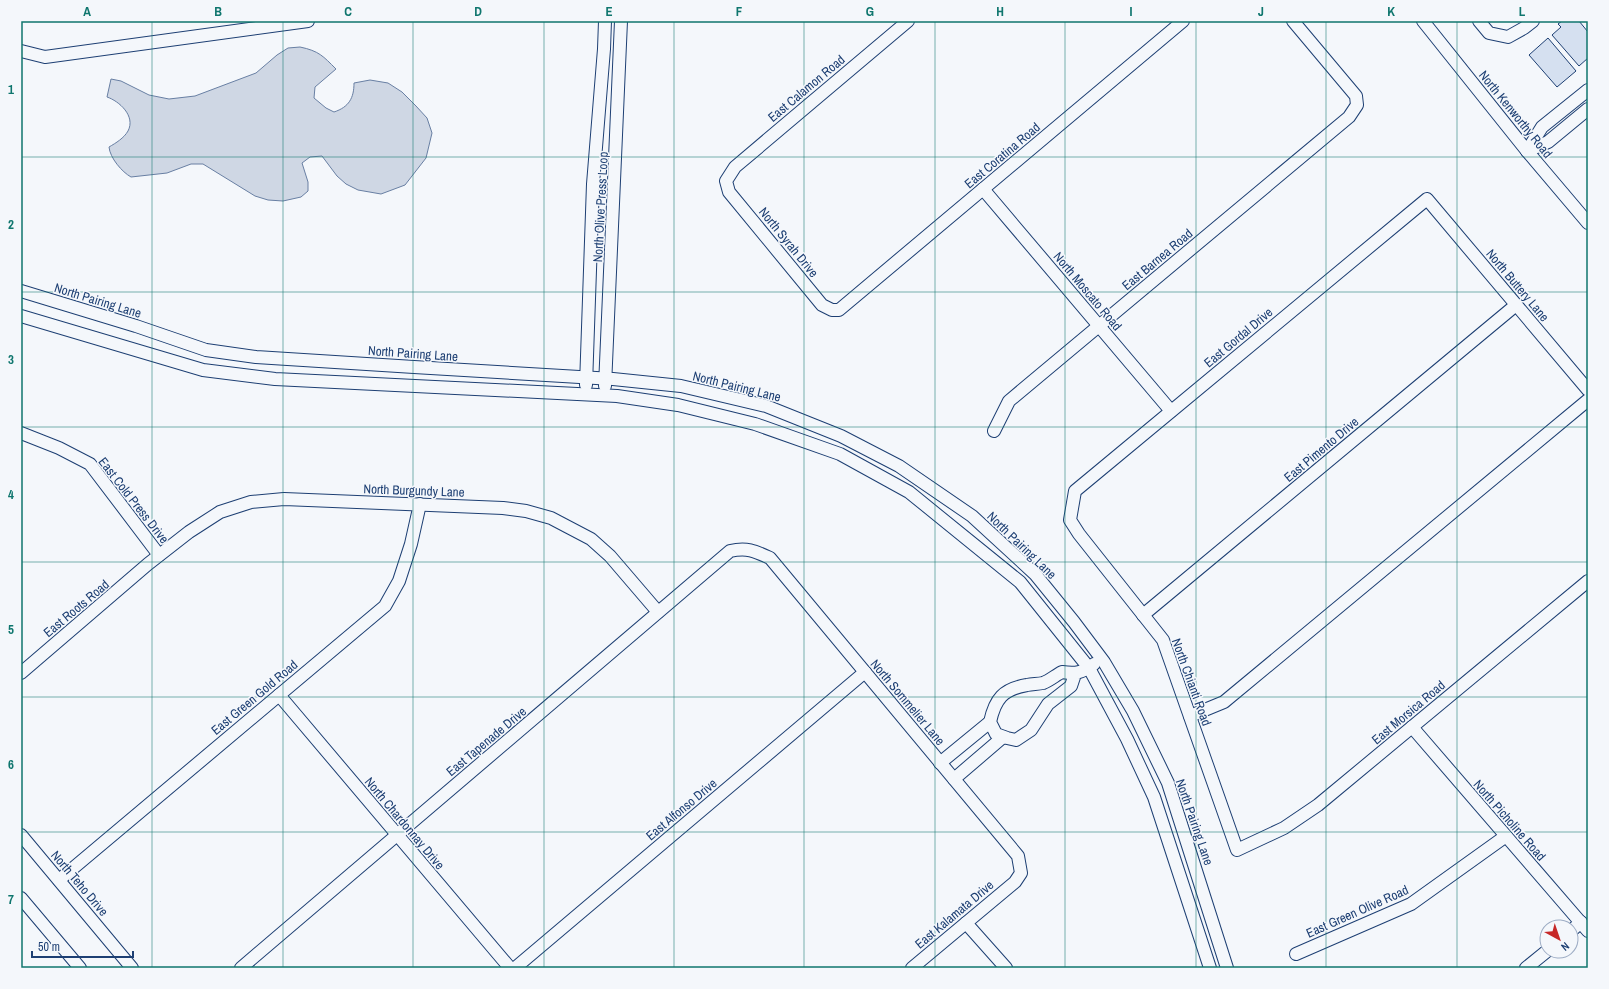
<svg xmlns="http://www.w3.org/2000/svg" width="1609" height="989" font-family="'Archivo Narrow',sans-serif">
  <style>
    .water { fill: #cfd7e4; stroke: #687fa3 }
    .building { fill: #d5e0f0; stroke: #1d3f73 }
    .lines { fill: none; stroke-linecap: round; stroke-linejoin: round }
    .minor-casing { stroke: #1d3f73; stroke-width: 14 }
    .minor { stroke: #f4f7fb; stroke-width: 12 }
    .grid { fill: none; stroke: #0f766e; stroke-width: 1; stroke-opacity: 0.55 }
    .labels { text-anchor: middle; stroke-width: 3; stroke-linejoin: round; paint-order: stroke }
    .street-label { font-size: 13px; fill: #1d3f73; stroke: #f4f7fb }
    .neatline { fill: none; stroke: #0f766e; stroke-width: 1.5 }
    .grid-label { font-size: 13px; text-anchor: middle; font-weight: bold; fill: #0f766e }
  </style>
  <rect width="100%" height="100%" fill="#f4f7fb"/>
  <!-- water -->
  <path class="water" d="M300,47C319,51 323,56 336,69L315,87L314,98L326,108L334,112C349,107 354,98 354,83L370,80L388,83L402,92L416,106L427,118L432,133L426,158L405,185L381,194L358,190L346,184L337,176L322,156L310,157L302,163L308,182V191L301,197L283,201L268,200L255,196L203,164H191L167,173L131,177C122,172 110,158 109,147C116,143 124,138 128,131C136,116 119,101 107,97L111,79L121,81L149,95L169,99L195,96L256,73L277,55L288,48Z"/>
  <!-- building -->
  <g class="building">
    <polygon points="1562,21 1579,21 1588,32 1588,58 1579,66 1552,35 1561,27 1558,24"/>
    <polygon points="1548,38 1576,71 1557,87 1529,55"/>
  </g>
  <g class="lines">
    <!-- minor casing -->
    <g class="minor-casing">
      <g id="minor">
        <polyline points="908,21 735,167 726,181 729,192 822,305 832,310 839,310 1183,21"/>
        <polyline points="1423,21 1527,151 1588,223"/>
        <polyline points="1479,21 1489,33 1508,37 1524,28 1533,21"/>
        <polyline points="21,51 45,57 308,21"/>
        <polyline points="1527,151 1542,127 1588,90"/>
        <polyline points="1527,151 1548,142 1588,109"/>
        <polyline points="983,189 1171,411"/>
        <polyline points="21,291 136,326 206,350 256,357 414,367 613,379 681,386 766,406 841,436 899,466 972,516 1035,574 1074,622 1104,662 1133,711 1168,783 1227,968"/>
        <polyline points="21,316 203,370 275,379 617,396 678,405 755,424 840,454 909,492 1020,582 1089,668 1127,739 1154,797 1210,968"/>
        <polyline points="586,385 593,184 604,49 605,21"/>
        <polyline points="605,386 621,21"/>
        <polyline points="1588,390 1427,199 1075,491 1070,520 1079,534 1163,640 1237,850 1284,828 1318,805 1588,581"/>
        <polyline points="994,431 1009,401 1349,117 1357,105 1356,96 1293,21"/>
        <polyline points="21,433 59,448 90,464 159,555"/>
        <polyline points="1143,615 1516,305"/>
        <polyline points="21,673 148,564 189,532 220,512 251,502 284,499 503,508 526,511 551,518 591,539 610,556 658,612"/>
        <path d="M1075,674L1071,686L1048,704L1031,730L1016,740L1007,738L996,734L990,722C995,699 1003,689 1027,685C1032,684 1038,684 1043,683C1049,681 1056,675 1062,672C1076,674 1082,673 1094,664"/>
        <polyline points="279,695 510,968"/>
        <polyline points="1190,716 1224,702 1588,400"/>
        <polyline points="1412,727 1588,931"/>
        <polyline points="940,763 990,722"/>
        <polyline points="954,779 1003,737"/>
        <polyline points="21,835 132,968"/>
        <polyline points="59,880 385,606 399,581 411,544 420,504"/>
        <polyline points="21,898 80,968"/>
        <polyline points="966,923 1006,968"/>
        <polyline points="1571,931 1581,922"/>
        <polyline points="1296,954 1411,904 1506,836"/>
        <path d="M241,968L730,551C747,547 755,551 770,558L1018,856L1021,873L1015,882L912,968"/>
        <polyline points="515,968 865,672"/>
        <polyline points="1526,968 1547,951"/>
      </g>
    </g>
    <!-- minor -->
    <use href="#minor" class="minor"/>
  </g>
  <!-- grid -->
  <path class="grid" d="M152,21V968M283,21V968M413,21V968M544,21V968M674,21V968M804,21V968M935,21V968M1065,21V968M1196,21V968M1326,21V968M1457,21V968M21,157H1588M21,292H1588M21,427H1588M21,562H1588M21,697H1588M21,832H1588"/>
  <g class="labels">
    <!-- street labels -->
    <g class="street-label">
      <text transform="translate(806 88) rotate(-40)" y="5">East Calamon Road</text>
      <text transform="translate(1516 114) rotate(51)" y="5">North Kenworthy Road</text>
      <text transform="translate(1002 155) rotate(-40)" y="5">East Coratina Road</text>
      <text transform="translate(600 207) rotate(-87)" y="5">North Olive Press Loop</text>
      <text transform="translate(789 242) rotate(51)" y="5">North Syrah Drive</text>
      <text transform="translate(1157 259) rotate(-40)" y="5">East Barnea Road</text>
      <text transform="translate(1518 285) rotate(50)" y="5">North Buttery Lane</text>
      <text transform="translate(1088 291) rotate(50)" y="5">North Moscato Road</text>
      <text transform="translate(98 300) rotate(17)" y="5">North Pairing Lane</text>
      <text transform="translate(1238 337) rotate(-40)" y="5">East Gordal Drive</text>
      <text transform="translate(413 353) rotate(4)" y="5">North Pairing Lane</text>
      <text transform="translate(737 386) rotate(14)" y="5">North Pairing Lane</text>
      <text transform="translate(1321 449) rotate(-40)" y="5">East Pimento Drive</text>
      <text transform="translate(414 490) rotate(2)" y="5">North Burgundy Lane</text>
      <text transform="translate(134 500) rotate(52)" y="5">East Cold Press Drive</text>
      <text transform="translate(1022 545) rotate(44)" y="5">North Pairing Lane</text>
      <text transform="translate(76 608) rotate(-40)" y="5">East Roots Road</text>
      <text transform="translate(1192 682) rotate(70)" y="5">North Chianti Road</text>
      <text transform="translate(254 697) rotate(-40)" y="5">East Green Gold Road</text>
      <text transform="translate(908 702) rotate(50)" y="5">North Sommelier Lane</text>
      <text transform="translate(1408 712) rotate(-40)" y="5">East Morsica Road</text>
      <text transform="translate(486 741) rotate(-40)" y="5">East Tapenade Drive</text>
      <text transform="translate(681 809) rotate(-40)" y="5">East Alfonso Drive</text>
      <text transform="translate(1510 820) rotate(49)" y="5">North Picholine Road</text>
      <text transform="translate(1195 822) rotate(71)" y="5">North Pairing Lane</text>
      <text transform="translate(405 823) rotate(50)" y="5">North Chardonnay Drive</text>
      <text transform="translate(80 883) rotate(50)" y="5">North Teho Drive</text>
      <text transform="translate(1357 911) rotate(-24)" y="5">East Green Olive Road</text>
      <text transform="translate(954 914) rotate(-40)" y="5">East Kalamata Drive</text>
    </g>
  </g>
  <!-- border -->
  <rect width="1609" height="989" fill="none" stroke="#f4f7fb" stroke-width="44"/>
  <!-- north arrow -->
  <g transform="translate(1559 939) rotate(140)"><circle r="19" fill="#f4f7fb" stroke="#9eadc5"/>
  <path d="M0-3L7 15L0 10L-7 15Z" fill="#c62828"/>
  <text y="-6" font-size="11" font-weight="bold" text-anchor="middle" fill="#1d3f73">N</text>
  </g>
  <!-- scale -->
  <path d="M32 951v6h101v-6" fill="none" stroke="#1d3f73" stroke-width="2"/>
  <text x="38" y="951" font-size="12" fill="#1d3f73" stroke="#f4f7fb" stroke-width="3" paint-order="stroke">50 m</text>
  <rect x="22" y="22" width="1565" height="945" class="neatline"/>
  <g class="grid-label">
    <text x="87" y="16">A</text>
    <text x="218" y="16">B</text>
    <text x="348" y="16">C</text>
    <text x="478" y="16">D</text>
    <text x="609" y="16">E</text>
    <text x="739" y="16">F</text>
    <text x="870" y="16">G</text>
    <text x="1000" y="16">H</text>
    <text x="1131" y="16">I</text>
    <text x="1261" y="16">J</text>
    <text x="1391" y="16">K</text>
    <text x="1522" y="16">L</text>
    <text x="11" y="94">1</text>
    <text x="11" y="229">2</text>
    <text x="11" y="364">3</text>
    <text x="11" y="499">4</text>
    <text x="11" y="634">5</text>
    <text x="11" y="769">6</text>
    <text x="11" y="904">7</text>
  </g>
</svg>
